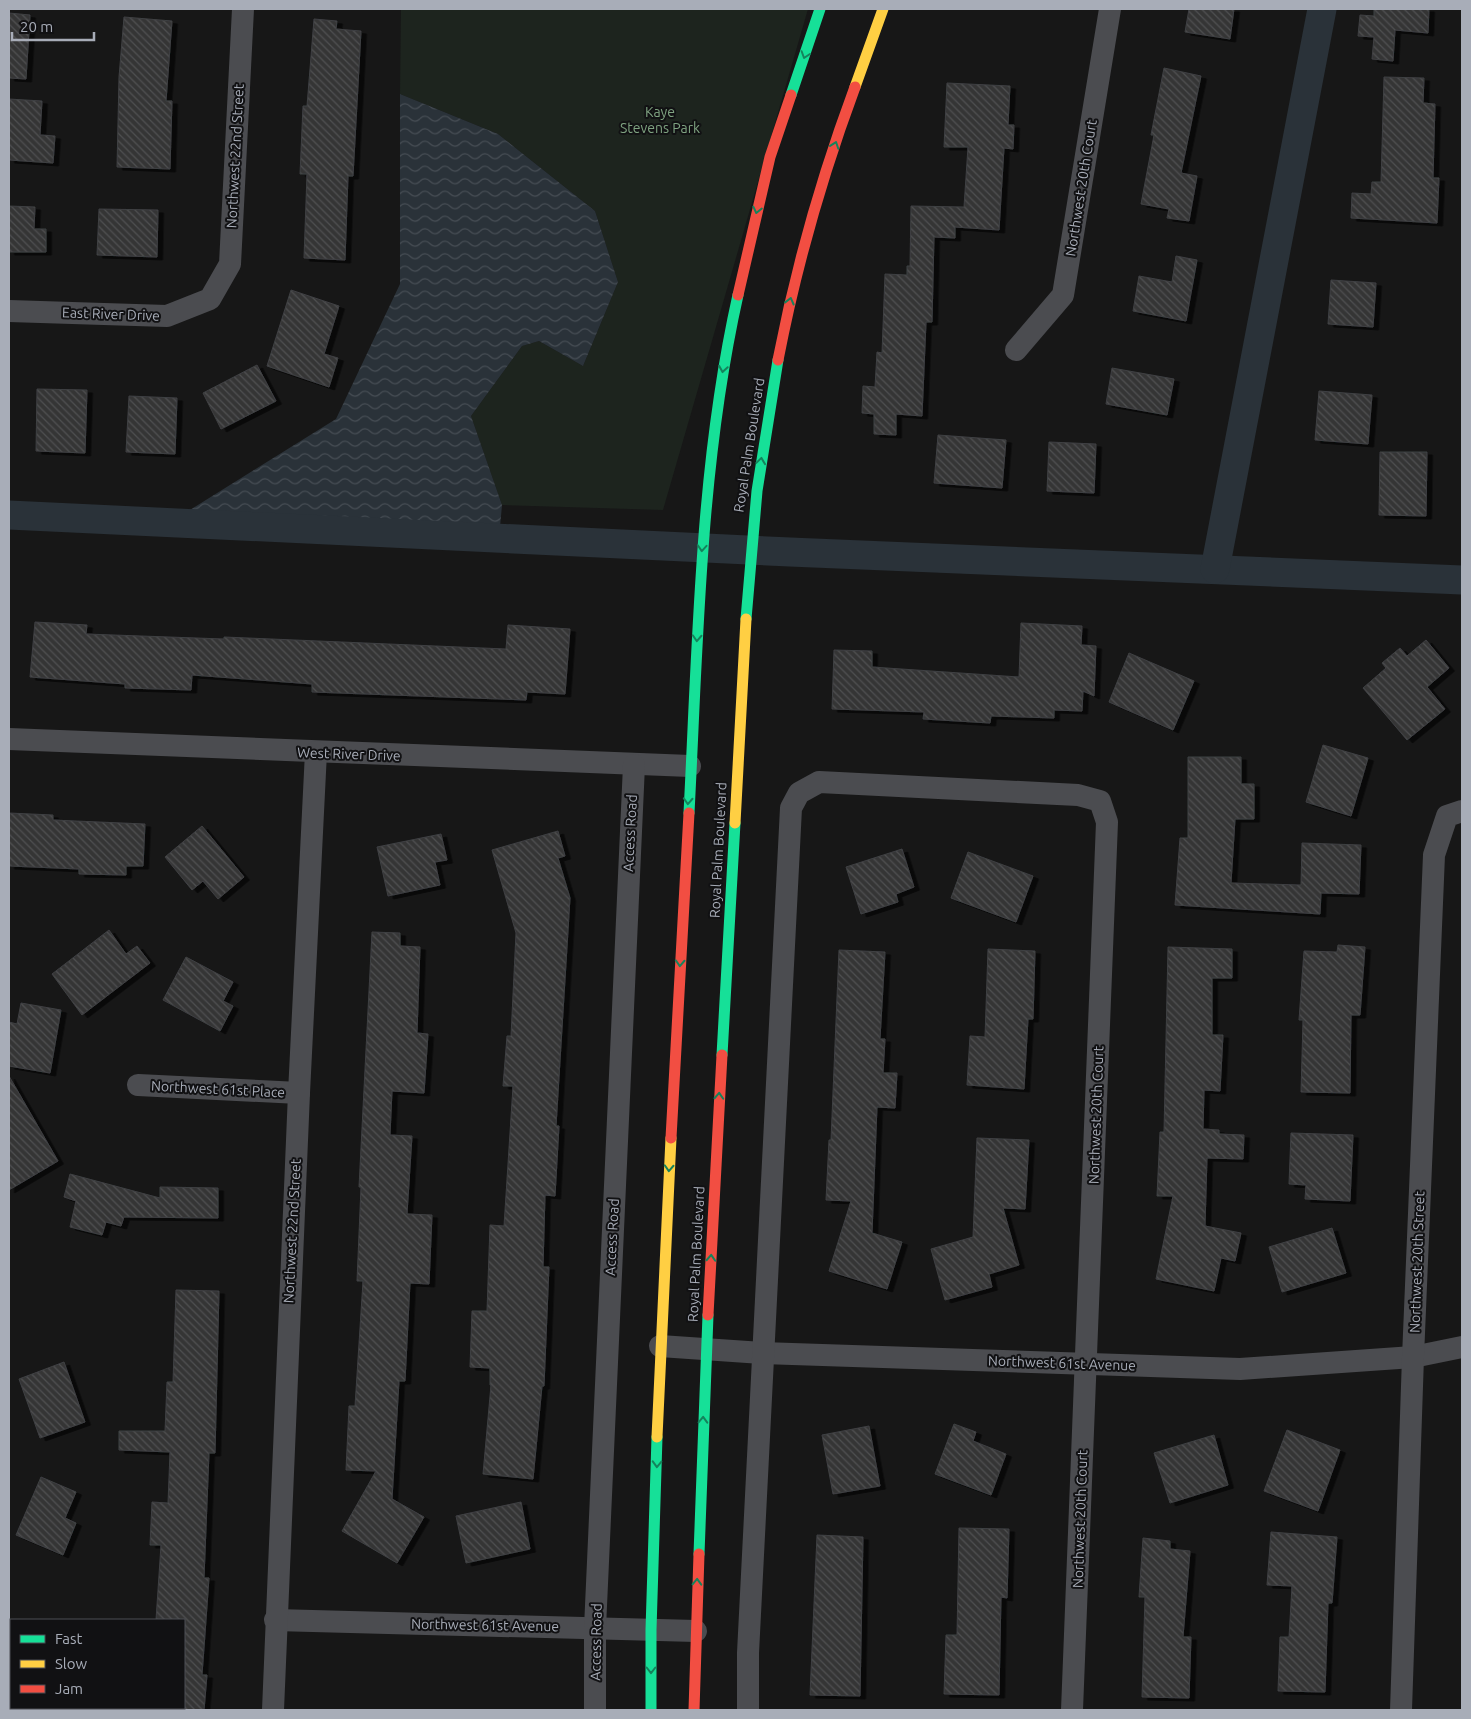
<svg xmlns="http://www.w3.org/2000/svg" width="1471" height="1719" font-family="Ubuntu,sans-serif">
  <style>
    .green { fill: #1d241e }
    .water { fill: url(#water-waves) }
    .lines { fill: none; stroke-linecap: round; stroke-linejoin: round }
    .canal { stroke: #2a3239; stroke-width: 29 }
    .building { fill: url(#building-back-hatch); stroke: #3f4043; filter: url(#shadow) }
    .street { stroke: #4b4c50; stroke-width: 22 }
    .fast { stroke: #16e098; stroke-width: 11 }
    .slow { stroke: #ffcf43; stroke-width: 11 }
    .jam { stroke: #f24e42; stroke-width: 11 }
    .oneway { stroke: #14835c }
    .labels { text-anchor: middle; stroke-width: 4; stroke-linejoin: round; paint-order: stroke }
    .park-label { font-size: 14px; fill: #7fa381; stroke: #111113 }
    .street-label { font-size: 14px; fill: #a8adb8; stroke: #111113 }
  </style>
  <defs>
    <pattern id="water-waves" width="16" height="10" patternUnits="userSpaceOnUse" patternTransform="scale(1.25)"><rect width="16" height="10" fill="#2a3239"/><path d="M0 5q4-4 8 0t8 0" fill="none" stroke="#464d54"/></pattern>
    <pattern id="building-back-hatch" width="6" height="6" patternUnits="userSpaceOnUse" patternTransform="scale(1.25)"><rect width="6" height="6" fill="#353536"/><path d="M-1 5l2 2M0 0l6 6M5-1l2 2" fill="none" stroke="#4f5051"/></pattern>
    <filter id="shadow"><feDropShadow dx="5.5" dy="3" stdDeviation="0" flood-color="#0009"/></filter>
  </defs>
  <rect width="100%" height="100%" fill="#171717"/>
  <!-- green -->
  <polygon class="green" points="401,9 808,9 663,510 502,505 471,416 522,346 539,341 583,366 618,282 595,211 498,134 400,94"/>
  <!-- water -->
  <polygon class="water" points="400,94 498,134 595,211 618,282 583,366 539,341 522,346 471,416 502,505 499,538 169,523 336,419 400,284"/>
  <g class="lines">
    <!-- canal -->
    <g class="canal">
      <polyline points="9,515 790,552 1462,580"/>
      <polyline points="1215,569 1322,9"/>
    </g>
  </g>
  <!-- building -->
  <g class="building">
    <polygon points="1189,9 1234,9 1230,39 1185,32"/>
    <polygon points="1374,9 1429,9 1428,33 1395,30 1393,61 1372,59 1374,37 1358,36 1360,15 1374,16"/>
    <polygon points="9,13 30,15 26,79 9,78"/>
    <polygon points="124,17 172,21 166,101 172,101 170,169 117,167 119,77"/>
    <polygon points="314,19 337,21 336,29 361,31 353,176 348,176 345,260 304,258 307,174 300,174 303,106 307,106"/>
    <polygon points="1164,68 1201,76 1181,173 1197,176 1189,221 1167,218 1169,209 1141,204 1154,135 1151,135"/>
    <polygon points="1384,77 1424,78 1423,103 1435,104 1433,178 1439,178 1437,223 1351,218 1352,193 1371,194 1372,182 1381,182"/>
    <polygon points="947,83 1010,86 1008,125 1014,125 1013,149 1004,148 999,230 955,227 955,238 934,237 932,322 926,322 922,416 896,414 896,435 874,434 874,414 862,413 863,386 875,387 877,352 882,353 885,274 907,275 907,266 910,266 911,206 964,207 968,147 944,147"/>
    <polygon points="9,99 42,101 40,135 55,136 53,163 9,160"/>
    <polygon points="9,206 35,207 34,229 46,229 46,252 9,252"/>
    <polygon points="99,209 158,210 157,257 97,255"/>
    <polygon points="1176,256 1197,260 1186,321 1133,311 1139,276 1172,282"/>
    <polygon points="1331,280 1376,283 1373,327 1328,324"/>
    <polygon points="291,290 339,306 324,354 338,358 329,387 267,366"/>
    <polygon points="257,365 276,401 221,429 203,393"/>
    <polygon points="1112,368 1174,379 1167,415 1106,404"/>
    <polygon points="37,389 87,390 85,453 36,451"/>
    <polygon points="1319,391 1372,395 1368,444 1315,440"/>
    <polygon points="129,396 177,398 175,454 126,452"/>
    <polygon points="938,435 1006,440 1002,488 934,483"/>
    <polygon points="1049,442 1096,444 1094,493 1047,491"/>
    <polygon points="1380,452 1427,452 1426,516 1379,515"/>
    <polygon points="35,622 87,625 86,634 224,639 224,637 506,649 508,625 570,629 565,694 527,692 526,700 312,692 312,684 192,675 191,690 125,688 125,684 30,677"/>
    <polygon points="1021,623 1082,626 1081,645 1096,646 1094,696 1083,691 1082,711 1054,710 1054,718 991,716 990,723 923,719 924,712 832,709 834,650 872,651 872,667 1019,677"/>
    <polygon points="1426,640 1449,668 1427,687 1445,709 1407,740 1363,688 1386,668 1382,663 1400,648 1407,656"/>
    <polygon points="1129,653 1194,681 1173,730 1109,702"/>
    <polygon points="1323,745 1368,758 1351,816 1306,802"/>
    <polygon points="1188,757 1241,757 1241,784 1254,784 1254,819 1235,819 1231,883 1301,885 1302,843 1361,845 1359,894 1321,893 1320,914 1175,905 1180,838 1188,838"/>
    <polygon points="9,813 53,815 53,820 145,824 143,866 126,866 126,875 79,874 79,869 9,866"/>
    <polygon points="202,826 244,877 218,899 203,881 192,890 165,857"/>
    <polygon points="558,831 565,856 558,858 570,898 556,1126 559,1126 555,1196 545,1195 543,1267 549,1267 548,1290 544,1386 542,1386 533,1479 483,1474 491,1385 490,1385 490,1368 470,1367 472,1311 487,1311 490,1225 504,1226 513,1086 503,1086 507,1036 511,1036 516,933 492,850"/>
    <polygon points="441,834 447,860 435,862 440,885 388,896 377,847"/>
    <polygon points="902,849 914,887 896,894 898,902 861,914 846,867"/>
    <polygon points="968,852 1033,876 1016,922 951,898"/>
    <polygon points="109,930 126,954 137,946 150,963 82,1015 52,974"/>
    <polygon points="372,932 400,933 400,946 420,947 417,1033 428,1034 424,1093 392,1091 390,1135 412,1136 407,1214 432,1215 429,1284 410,1283 405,1381 399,1381 392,1499 424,1517 397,1563 342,1531 376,1471 346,1470 349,1406 355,1406 363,1281 357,1281 361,1187 359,1187"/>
    <polygon points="1338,945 1365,947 1360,1015 1351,1015 1350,1093 1301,1092 1303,1020 1299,1020 1304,951 1337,952"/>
    <polygon points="1168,947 1232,949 1232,978 1212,978 1212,1035 1223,1035 1220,1091 1204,1090 1203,1129 1219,1130 1219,1134 1244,1135 1243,1159 1207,1158 1205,1226 1241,1233 1235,1261 1221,1258 1214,1291 1156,1279 1173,1196 1157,1196 1160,1132 1164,1132"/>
    <polygon points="988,949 1035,951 1033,1019 1028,1019 1024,1089 967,1085 970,1036 985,1037"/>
    <polygon points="839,950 885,952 880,1039 885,1039 883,1073 897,1073 895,1108 877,1107 872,1233 902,1242 887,1289 829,1271 851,1201 826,1200 829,1140 831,1140"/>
    <polygon points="186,957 233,982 223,1001 233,1006 220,1031 163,1000"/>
    <polygon points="21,1003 61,1010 50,1073 9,1066 9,1022 17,1024"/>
    <polygon points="9,1076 58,1161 9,1190"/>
    <polygon points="1291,1133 1353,1135 1350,1201 1305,1199 1306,1185 1289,1184"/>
    <polygon points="977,1138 1029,1140 1025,1209 1003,1208 1019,1265 989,1274 992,1287 945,1300 931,1249 973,1237"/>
    <polygon points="70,1174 160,1198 160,1187 218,1188 218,1218 124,1217 121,1226 106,1222 102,1235 70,1227 76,1201 64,1197"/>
    <polygon points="1332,1228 1346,1273 1282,1292 1269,1247"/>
    <polygon points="176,1290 219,1291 215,1453 209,1453 204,1578 209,1578 202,1675 207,1675 204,1710 184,1710 184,1620 156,1620 161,1545 150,1545 152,1502 168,1503 170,1452 119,1450 119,1431 165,1431 167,1382 173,1382"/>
    <polygon points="64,1362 85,1422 40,1438 19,1379"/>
    <polygon points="954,1424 976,1432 973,1441 1006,1454 991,1495 935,1474"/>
    <polygon points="869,1426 880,1486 833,1494 822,1435"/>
    <polygon points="1287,1430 1340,1450 1318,1511 1264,1491"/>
    <polygon points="1214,1435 1228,1485 1170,1503 1154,1453"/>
    <polygon points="41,1477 76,1492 65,1518 76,1523 63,1555 16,1535"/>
    <polygon points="521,1502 530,1549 466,1563 456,1516"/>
    <polygon points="959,1528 1009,1529 1007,1598 1001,1597 999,1695 944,1694 946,1635 957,1635"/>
    <polygon points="1271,1532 1337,1537 1332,1603 1328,1603 1325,1692 1278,1691 1280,1637 1289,1637 1292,1586 1267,1585"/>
    <polygon points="817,1535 863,1537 860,1696 810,1695"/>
    <polygon points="1143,1538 1170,1541 1170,1549 1190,1551 1183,1637 1191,1637 1189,1698 1142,1697 1145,1597 1139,1597"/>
  </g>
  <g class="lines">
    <!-- street -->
    <g class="street">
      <polyline points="9,311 167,316 210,299 230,264 243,9"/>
      <polyline points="1016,350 1063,295 1110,9"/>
      <polyline points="9,739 690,766"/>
      <polyline points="138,1085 299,1093"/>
      <polyline points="660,1346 762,1353 1240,1369 1413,1357 1462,1347"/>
      <polyline points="275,1620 696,1631"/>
      <polyline points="273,1710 299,1093 316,752"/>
      <polyline points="595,1710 595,1628 634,765"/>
      <polyline points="748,1710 748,1653 791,808 799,793 819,782 1078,795 1100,801 1107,822 1072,1710"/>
      <polyline points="1401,1710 1413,1357 1434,855 1447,816 1462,811"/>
    </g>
    <!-- fast -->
    <g class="fast">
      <polyline points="791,95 820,9"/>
      <polyline points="746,619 757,491 778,360"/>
      <path d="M689,813C698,640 700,465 738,295"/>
      <polyline points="722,1055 735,823"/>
      <polyline points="699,1554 708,1315"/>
      <polyline points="651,1710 651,1630 657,1437"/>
    </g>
    <!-- slow -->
    <g class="slow">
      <polyline points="855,87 883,9"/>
      <polyline points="735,823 746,619"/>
      <polyline points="657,1437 671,1138"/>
    </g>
    <!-- jam -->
    <g class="jam">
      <polyline points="738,295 770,157 791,95"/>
      <path d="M778,360C796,267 822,176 855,87"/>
      <polyline points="671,1138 689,813"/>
      <polyline points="708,1315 722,1055"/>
      <polyline points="694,1710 699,1554"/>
    </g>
  </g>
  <!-- one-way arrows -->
  <defs><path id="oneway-chevron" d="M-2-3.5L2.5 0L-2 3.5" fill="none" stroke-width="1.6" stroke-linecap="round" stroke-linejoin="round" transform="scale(1.25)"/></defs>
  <g class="oneway">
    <use href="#oneway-chevron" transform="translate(805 55) rotate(108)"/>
    <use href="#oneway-chevron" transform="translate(835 145) rotate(-71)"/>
    <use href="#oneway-chevron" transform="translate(757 210) rotate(103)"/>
    <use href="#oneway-chevron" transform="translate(790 301) rotate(-76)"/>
    <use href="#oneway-chevron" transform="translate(723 369) rotate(99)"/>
    <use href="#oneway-chevron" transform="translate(761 461) rotate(-82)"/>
    <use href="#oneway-chevron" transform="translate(702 548) rotate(94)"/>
    <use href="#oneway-chevron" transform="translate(697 638) rotate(93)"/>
    <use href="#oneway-chevron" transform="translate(688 801) rotate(93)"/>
    <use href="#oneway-chevron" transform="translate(680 963) rotate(93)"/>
    <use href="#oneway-chevron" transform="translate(719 1096) rotate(-87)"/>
    <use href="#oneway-chevron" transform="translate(669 1168) rotate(93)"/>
    <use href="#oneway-chevron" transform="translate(711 1258) rotate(-87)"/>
    <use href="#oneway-chevron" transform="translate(703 1420) rotate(-88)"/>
    <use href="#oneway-chevron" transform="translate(657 1464) rotate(92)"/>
    <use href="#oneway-chevron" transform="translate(697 1582) rotate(-88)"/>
    <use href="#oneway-chevron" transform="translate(651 1670) rotate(90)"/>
  </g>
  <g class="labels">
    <!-- park labels -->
    <g class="park-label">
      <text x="660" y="117">Kaye<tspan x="660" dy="16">Stevens Park</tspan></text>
    </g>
    <!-- street labels -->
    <g class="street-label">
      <text transform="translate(235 156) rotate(-87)" y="5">Northwest 22nd Street</text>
      <text transform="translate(1081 188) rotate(-81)" y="5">Northwest 20th Court</text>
      <text transform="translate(111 314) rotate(2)" y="5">East River Drive</text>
      <text transform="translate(749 445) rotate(-81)" y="5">Royal Palm Boulevard</text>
      <text transform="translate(349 754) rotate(2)" y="5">West River Drive</text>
      <text transform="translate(630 833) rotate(-87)" y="5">Access Road</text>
      <text transform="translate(718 850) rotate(-87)" y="5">Royal Palm Boulevard</text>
      <text transform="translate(218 1089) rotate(3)" y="5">Northwest 61st Place</text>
      <text transform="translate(1096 1115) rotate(-88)" y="5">Northwest 20th Court</text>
      <text transform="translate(292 1231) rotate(-87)" y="5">Northwest 22nd Street</text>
      <text transform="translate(612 1237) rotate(-87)" y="5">Access Road</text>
      <text transform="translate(696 1254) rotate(-87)" y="5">Royal Palm Boulevard</text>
      <text transform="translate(1417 1262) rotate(-88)" y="5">Northwest 20th Street</text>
      <text transform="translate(1062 1363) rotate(2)" y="5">Northwest 61st Avenue</text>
      <text transform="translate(1080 1519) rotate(-88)" y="5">Northwest 20th Court</text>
      <text transform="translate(485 1625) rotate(1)" y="5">Northwest 61st Avenue</text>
      <text transform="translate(596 1642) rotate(-89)" y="5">Access Road</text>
    </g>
  </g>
  <!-- border -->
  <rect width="1471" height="1719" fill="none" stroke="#a8adb8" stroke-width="20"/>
  <!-- legend -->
  <rect x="10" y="1619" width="175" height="90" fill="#111113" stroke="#4d4f55"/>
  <rect x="20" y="1635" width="25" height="8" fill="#16e098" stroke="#4d4f55"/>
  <text x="55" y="1644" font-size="15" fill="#a8adb8">Fast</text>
  <rect x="20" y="1660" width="25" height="8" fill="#ffcf43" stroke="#4d4f55"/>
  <text x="55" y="1669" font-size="15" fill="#a8adb8">Slow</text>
  <rect x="20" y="1685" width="25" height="8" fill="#f24e42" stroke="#4d4f55"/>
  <text x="55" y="1694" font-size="15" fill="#a8adb8">Jam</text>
  <!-- scale -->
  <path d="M12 32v8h82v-8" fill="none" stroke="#a8adb8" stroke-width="2.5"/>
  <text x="20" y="32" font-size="15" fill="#a8adb8" stroke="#111113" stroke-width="4" paint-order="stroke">20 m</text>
</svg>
